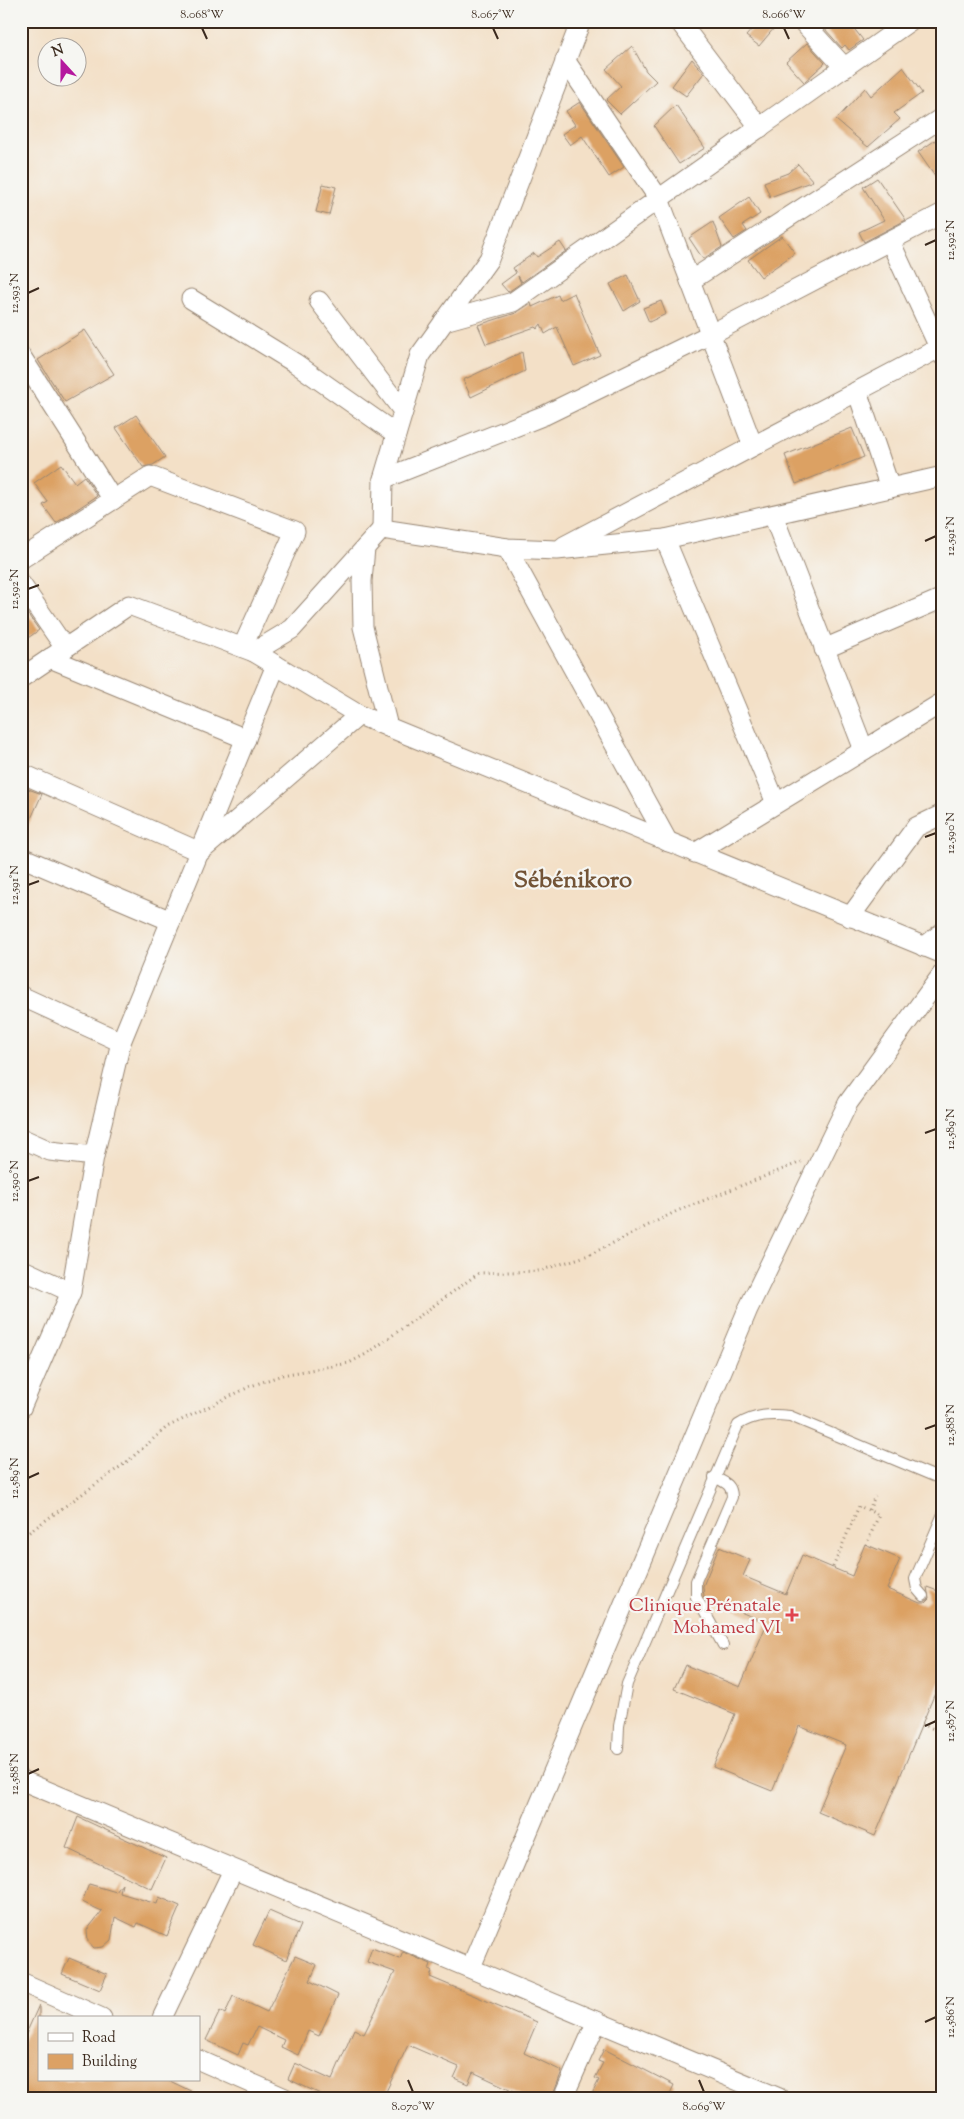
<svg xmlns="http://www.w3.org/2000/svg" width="964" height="2119" font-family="'Sorts Mill Goudy',serif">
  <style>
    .building { fill: #dca164 }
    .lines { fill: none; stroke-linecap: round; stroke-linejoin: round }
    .lane-casing { stroke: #978572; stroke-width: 12 }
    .street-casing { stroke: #978572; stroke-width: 21 }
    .path { stroke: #978572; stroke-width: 3; stroke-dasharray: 1 4; stroke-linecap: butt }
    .lane { stroke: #fff; stroke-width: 10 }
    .street { stroke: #fff; stroke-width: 19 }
    .ticks { fill: none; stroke: #3b2a1e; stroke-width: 2 }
    .health-dot { fill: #e0444e; stroke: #f6f6f2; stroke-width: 2 }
    .labels { text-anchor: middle; stroke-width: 4.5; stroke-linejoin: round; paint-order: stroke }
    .health-label { font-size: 19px; fill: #be3a42; stroke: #f6f6f2; text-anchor: end }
    .district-label { font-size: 24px; font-weight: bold; fill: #735436; stroke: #f6f6f2 }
    .neatline { fill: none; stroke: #3b2a1e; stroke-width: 2 }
    .ticks-label { font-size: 12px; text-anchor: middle; fill: #3b2a1e }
  </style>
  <rect width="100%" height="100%" fill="#f6f6f2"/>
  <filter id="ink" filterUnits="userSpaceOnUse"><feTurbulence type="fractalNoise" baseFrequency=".02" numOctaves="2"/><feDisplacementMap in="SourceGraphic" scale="10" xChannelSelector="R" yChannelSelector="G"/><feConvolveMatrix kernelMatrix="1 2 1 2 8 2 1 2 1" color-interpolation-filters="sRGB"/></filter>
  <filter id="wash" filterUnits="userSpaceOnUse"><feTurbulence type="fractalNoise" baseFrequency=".0096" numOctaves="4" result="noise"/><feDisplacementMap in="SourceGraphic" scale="20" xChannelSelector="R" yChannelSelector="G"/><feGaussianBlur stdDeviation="1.12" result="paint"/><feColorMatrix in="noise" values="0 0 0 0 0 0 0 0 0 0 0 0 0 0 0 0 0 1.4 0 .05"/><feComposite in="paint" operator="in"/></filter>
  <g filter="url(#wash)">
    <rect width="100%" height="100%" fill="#f3e0c7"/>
    <g id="blocks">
      <!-- building -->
      <g class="building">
        <polygon points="759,21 780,21 759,46 746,36"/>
        <polygon points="833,21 848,21 863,40 849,50 845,45 842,48 824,28"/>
        <polygon points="807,43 825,63 804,82 786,62"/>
        <polygon points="632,46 646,71 656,81 620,114 606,100 621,86 606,69"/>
        <polygon points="692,59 704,73 686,96 672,86"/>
        <polygon points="903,67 922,93 894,113 900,119 868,147 836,120 865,88 871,96"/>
        <polygon points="580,102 624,167 609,177 582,136 570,145 562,134 575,125 566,111"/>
        <polygon points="676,105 705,148 679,164 654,126"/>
        <polygon points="943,135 943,188 918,152"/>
        <polygon points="798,164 813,181 770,197 764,182 788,173"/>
        <polygon points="877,178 906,220 864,242 859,232 884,220 863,187"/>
        <polygon points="323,184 336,187 329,215 316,212"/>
        <polygon points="749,197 760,214 743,225 747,231 734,239 719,218"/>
        <polygon points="713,222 722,247 703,259 689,238"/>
        <polygon points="782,236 795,253 761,277 748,260"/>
        <polygon points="560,242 566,251 522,282 518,276 521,283 508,292 501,284 516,273 513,268 534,253 537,257"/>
        <polygon points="628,275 640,301 624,311 610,284"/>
        <polygon points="574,293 600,355 574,366 557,327 545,334 541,324 537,329 535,327 486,344 478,325 516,313 531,303 532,307 558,295 560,300"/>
        <polygon points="661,301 666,314 649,322 643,308"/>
        <polygon points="85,330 114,374 65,402 38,360"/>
        <polygon points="522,352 525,371 471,397 463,380"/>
        <polygon points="136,415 165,457 153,465 143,467 116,428"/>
        <polygon points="852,428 864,457 796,484 785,455"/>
        <polygon points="61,464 75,483 84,476 97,496 56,523 43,505 48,502 34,483"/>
        <polygon points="24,609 39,630 21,643 21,611"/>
        <polygon points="28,789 42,794 21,841 21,805"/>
        <polygon points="865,1544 900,1559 887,1589 920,1603 925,1603 929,1599 927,1587 943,1593 943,1674 875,1836 818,1812 846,1745 799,1726 772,1791 713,1767 735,1714 674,1689 685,1665 740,1687 767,1623 704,1597 703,1586 719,1547 750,1560 743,1576 786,1594 802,1555 852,1576"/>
        <polygon points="78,1817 166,1858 152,1889 66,1848"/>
        <polygon points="89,1884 116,1892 122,1884 120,1893 157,1904 159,1897 180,1906 167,1936 138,1923 136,1927 115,1917 111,1940 103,1947 94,1948 88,1941 87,1930 102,1911 82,1902"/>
        <polygon points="269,1911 301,1925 286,1960 253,1945"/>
        <polygon points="372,1948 400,1959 403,1952 431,1964 429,1970 432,1972 430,1977 537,2022 524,2053 562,2071 552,2098 529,2098 473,2072 468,2084 454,2078 459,2067 408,2045 383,2098 329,2098 288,2079 295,2063 332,2080 354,2029 364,2034 395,1972 367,1962"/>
        <polygon points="295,1956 317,1965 310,1981 338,1995 319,2036 308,2031 298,2055 281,2047 284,2040 257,2027 248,2045 243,2043 238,2055 206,2040 220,2011 225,2014 233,1996 267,2012"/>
        <polygon points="69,1958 107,1974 100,1990 62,1974"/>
        <polygon points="39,2005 39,2080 168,2080 205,2098 21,2098 21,2045"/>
        <polygon points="604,2049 674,2085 668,2098 590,2098 599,2080 595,2078 603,2063 598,2061"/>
      </g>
    </g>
  </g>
  <g filter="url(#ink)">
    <use href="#blocks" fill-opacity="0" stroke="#978572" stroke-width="1"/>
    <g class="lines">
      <!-- lane casing -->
      <g class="lane-casing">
        <g id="lane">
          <path d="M714,1477C724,1482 732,1484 732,1497L696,1581V1597L723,1645"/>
          <polyline points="923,1596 917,1589 915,1579 943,1514"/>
          <path d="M618,1749L619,1726L627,1684L738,1425C754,1414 771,1414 790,1416L943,1480"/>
        </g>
      </g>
      <!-- street casing -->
      <g class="street-casing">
        <g id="street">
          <polyline points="679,21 760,128"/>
          <polyline points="802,21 845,68"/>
          <polyline points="565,60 659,199 753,446"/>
          <polyline points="890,241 943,356"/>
          <polyline points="690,281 943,117"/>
          <polyline points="191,299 295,363 396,434"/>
          <polyline points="319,301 403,411"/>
          <polyline points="444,321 513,302 910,21"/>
          <polyline points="21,356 113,500"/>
          <polyline points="857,391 890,488"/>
          <polyline points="383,479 545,415 711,334 943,213"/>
          <polyline points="773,515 864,750"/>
          <polyline points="382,529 383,479 420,355 489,259 581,21"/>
          <polyline points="665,539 776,803"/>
          <polyline points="564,546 943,346"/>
          <polyline points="365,548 362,581 363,627 388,727"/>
          <polyline points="507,548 668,842"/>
          <polyline points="21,559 150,476 295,531 243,646"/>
          <polyline points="21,584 65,648"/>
          <polyline points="824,649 943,598"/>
          <polyline points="254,652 292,629 382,529 507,548 557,550 665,539 943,476"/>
          <polyline points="50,658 246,739"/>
          <polyline points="21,678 129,605 254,652 359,715 943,954"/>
          <polyline points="21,773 200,852 359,715"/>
          <polyline points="695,853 943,702"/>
          <polyline points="21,857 171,921"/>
          <polyline points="850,917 916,827 943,814"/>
          <polyline points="924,947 943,932"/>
          <polyline points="21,996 121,1042"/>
          <polyline points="21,1138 50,1151 94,1156"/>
          <polyline points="21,1269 71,1292"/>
          <polyline points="21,1408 71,1292 94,1156 121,1042 276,665"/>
          <polyline points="21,1780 779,2098"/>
          <polyline points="471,1967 748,1309 848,1103 943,973"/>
          <polyline points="21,1982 102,2018"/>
          <polyline points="162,2018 233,1870"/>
          <polyline points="199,2060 285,2098"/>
          <polyline points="563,2098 597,2021"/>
        </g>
      </g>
      <!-- path -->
      <g class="path">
        <polyline points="869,1510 875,1496"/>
        <polyline points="21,1538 128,1461 167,1427 251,1386 282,1375 349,1363 368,1353 479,1273 539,1271 589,1255 677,1211 801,1162"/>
        <polyline points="833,1567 859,1506 879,1515 866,1545"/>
        <polyline points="922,1724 943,1733"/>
      </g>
      <!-- lane -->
      <use href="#lane" class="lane"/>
      <!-- street -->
      <use href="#street" class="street"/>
    </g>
  </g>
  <!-- ticks -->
  <path class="ticks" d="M202,28L207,39M493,28L498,39M784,28L789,39M925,245L936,240M28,293L39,288M925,541L936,536M28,589L39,585M925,837L936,833M28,885L39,881M925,1133L936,1129M28,1181L39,1177M925,1429L936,1425M28,1478L39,1473M925,1726L936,1721M28,1774L39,1769M925,2022L936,2017M408,2080L413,2092M699,2080L704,2092"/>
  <!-- markers -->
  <path class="health-dot" d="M789.5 1607.5h5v5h5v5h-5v5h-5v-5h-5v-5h5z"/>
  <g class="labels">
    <!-- health labels -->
    <g class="health-label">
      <text x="781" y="1611">Clinique Prénatale<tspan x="781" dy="22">Mohamed VI</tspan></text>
    </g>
    <!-- district labels -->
    <g class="district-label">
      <text x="573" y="887">Sébénikoro</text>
    </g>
  </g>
  <!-- margin -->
  <rect width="964" height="2119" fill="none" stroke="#f6f6f2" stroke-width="55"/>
  <!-- legend -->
  <rect x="38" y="2016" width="162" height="65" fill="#f6f6f2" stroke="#aba49d"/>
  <rect x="48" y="2033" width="25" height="8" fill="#ffffff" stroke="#aba49d"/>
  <text x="82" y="2042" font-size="15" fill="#3b2a1e">Road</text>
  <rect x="48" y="2054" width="25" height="15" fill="#dca164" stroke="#aba49d"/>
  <text x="82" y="2066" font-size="15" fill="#3b2a1e">Building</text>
  <!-- north arrow -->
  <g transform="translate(62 62) rotate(339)"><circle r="24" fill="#f6f6f2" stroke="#aba49d"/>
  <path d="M0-4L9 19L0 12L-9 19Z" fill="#b5179e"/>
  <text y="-8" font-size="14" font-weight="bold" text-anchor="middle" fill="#3b2a1e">N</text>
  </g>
  <rect x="28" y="28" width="908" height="2064" class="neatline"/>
  <g class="ticks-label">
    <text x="202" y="18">8.068°W</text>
    <text x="493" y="18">8.067°W</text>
    <text x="784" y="18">8.066°W</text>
    <text transform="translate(950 240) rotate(-90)" y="4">12.592°N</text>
    <text transform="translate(14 293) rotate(-90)" y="4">12.593°N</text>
    <text transform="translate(950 536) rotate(-90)" y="4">12.591°N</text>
    <text transform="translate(14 589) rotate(-90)" y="4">12.592°N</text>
    <text transform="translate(950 833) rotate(-90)" y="4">12.590°N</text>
    <text transform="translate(14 885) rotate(-90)" y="4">12.591°N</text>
    <text transform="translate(950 1129) rotate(-90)" y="4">12.589°N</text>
    <text transform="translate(14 1181) rotate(-90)" y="4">12.590°N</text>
    <text transform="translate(950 1425) rotate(-90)" y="4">12.588°N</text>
    <text transform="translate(14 1478) rotate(-90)" y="4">12.589°N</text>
    <text transform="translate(950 1721) rotate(-90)" y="4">12.587°N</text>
    <text transform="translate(14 1774) rotate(-90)" y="4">12.588°N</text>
    <text transform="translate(950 2017) rotate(-90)" y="4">12.586°N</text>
    <text x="413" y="2110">8.070°W</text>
    <text x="704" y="2110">8.069°W</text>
  </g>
</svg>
